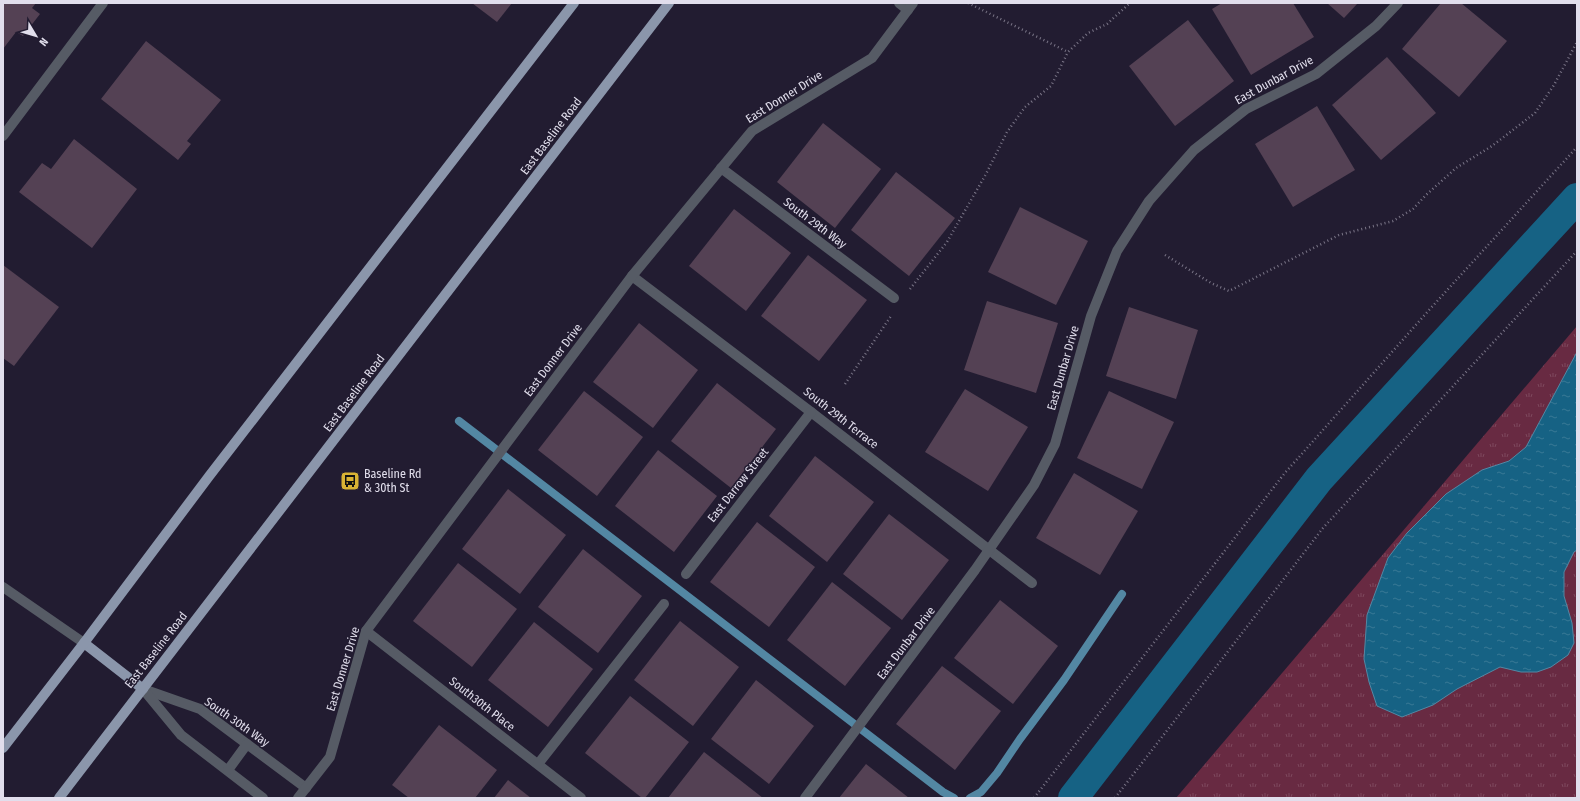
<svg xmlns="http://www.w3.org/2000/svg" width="1580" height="801" font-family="'Fira Sans Condensed',sans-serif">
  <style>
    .grass { fill: url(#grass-tufts) }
    .water { fill: url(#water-ripples); stroke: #5387a3 }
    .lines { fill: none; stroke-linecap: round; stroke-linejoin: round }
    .stream { stroke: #5387a3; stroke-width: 8 }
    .canal { stroke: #166284; stroke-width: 30 }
    .building { fill: #544154 }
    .path { stroke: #7a7587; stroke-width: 2.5; stroke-dasharray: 1 3; stroke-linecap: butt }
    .street { stroke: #565b65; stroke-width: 10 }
    .primary { stroke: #8b96ab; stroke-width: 10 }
    .labels { text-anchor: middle; stroke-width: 3; stroke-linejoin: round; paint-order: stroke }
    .street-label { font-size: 12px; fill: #e1deec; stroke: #221c31 }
    .poi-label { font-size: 12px; fill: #e1deec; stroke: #221c31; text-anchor: start }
  </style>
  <defs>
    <pattern id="grass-tufts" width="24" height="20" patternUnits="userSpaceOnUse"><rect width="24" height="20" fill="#682a42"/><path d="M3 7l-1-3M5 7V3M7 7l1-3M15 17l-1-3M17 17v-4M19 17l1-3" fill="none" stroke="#7d485d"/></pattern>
    <pattern id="water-ripples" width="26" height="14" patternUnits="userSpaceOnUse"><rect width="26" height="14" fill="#166284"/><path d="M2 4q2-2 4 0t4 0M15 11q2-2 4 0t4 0" fill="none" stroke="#387896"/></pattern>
  </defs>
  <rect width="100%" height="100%" fill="#221c31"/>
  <!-- grass -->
  <polygon class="grass" points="1577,326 1577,798 1176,798"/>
  <!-- water -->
  <polygon class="water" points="1577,352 1577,550 1574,552 1564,572 1564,596 1572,623 1574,643 1568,655 1551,667 1537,672 1521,672 1500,667 1457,689 1433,705 1402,717 1377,706 1369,682 1364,659 1367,615 1388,558 1407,533 1446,494 1482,470 1509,461 1526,447"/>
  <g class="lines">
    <!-- stream -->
    <g class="stream">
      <polyline points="459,421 943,792 954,798"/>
      <polyline points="970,798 981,792 997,773 1020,739 1064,680 1122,594"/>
    </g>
    <!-- canal -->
    <polyline class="canal" points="1073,798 1319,479 1577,198"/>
  </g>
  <!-- building -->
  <g class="building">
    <polygon points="3,3 36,3 32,8 40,14 23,36 16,32 3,49"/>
    <polygon points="472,3 512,3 497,22"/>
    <polygon points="1222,3 1293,3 1314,37 1251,75 1212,9"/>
    <polygon points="1327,3 1358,3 1344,18"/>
    <polygon points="1441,3 1461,3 1507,41 1459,97 1402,49"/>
    <polygon points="1188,20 1234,81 1175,126 1129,66"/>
    <polygon points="146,41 221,100 187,141 191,144 178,160 101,99"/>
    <polygon points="1387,57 1436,113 1381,160 1332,105"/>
    <polygon points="1317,106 1355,170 1293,207 1255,144"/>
    <polygon points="823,123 881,169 835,228 777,182"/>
    <polygon points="74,139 137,189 92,248 19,192 42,163 51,169"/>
    <polygon points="896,172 955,218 909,276 851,230"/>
    <polygon points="1020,207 1088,241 1056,305 988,272"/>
    <polygon points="734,209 791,253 746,311 689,266"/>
    <polygon points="808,255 867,300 819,361 761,316"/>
    <polygon points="3,265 59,307 14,366 3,358"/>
    <polygon points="987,301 1058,323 1036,393 964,370"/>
    <polygon points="1129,307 1198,330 1176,399 1106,376"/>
    <polygon points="639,323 698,370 653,428 593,382"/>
    <polygon points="717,383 776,429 731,488 671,441"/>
    <polygon points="965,389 1028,427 988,491 925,452"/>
    <polygon points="584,391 643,437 597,496 538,450"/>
    <polygon points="1109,391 1174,422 1142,489 1077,458"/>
    <polygon points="658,450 717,496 674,552 615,506"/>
    <polygon points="815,456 874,502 827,562 769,516"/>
    <polygon points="1074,473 1138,511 1100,575 1036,538"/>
    <polygon points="351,476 356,479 347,490 342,487"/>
    <polygon points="508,489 566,535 520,594 462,549"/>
    <polygon points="889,514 949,560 902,620 843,574"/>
    <polygon points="757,522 815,567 769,627 710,582"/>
    <polygon points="583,549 642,596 598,653 538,607"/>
    <polygon points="458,563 517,609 472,667 413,621"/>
    <polygon points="832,582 891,628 845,686 787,640"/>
    <polygon points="1000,600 1058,646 1013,704 954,658"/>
    <polygon points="680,621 739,667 693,726 634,680"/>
    <polygon points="534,622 593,669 548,727 488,680"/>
    <polygon points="942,666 1001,711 955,770 896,724"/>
    <polygon points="756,680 814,726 769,784 711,739"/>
    <polygon points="630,696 689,742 645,798 642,798 585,753"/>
    <polygon points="439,725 497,770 475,798 409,798 392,785"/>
    <polygon points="704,752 763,798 668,798"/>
    <polygon points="866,764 909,798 839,798"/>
    <polygon points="508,780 531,798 494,798"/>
  </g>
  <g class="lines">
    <!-- path -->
    <g class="path">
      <polyline points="968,3 1068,52"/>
      <polyline points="1165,255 1211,283 1229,291 1339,235 1393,221 1413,209 1426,195 1456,168 1492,146 1535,113 1554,85 1577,42"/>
      <polyline points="910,289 947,242 986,174 1007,132 1025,107 1051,86 1068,52 1088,33 1107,24 1130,3"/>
      <polyline points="845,384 891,316"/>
      <polyline points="1034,798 1284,474 1430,309 1577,147"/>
      <polyline points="1115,798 1323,528 1577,251"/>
    </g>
    <!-- street -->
    <g class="street">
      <polyline points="899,3 908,10"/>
      <polyline points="3,136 103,3"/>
      <polyline points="721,168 894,298"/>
      <polyline points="632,276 811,412 1032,583"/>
      <polyline points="686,574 811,412"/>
      <polyline points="3,587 84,643"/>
      <polyline points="366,631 581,798"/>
      <polyline points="143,689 200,709 306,788"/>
      <polyline points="143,689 181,735 263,798"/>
      <polyline points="538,764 664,604"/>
      <polyline points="228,770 247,744"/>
      <polyline points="298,798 330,757 366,631 632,276 752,131 872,58 913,3"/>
      <polyline points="805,798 975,570 1034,485 1055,444 1091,316 1117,251 1149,201 1194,150 1246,109 1316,74 1376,26 1398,3"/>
    </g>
    <!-- primary -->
    <g class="primary">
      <polyline points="84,643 143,689"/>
      <polyline points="3,748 84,643 210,475 574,3"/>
      <polyline points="59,798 669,3"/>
    </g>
  </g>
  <!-- icons -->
  <defs>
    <g id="bus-square" transform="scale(1)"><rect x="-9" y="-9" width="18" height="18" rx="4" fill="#d9b334" stroke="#221c31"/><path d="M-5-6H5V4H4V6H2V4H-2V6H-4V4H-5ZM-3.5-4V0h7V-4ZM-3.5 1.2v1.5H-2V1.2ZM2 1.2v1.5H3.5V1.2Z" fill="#111"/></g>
  </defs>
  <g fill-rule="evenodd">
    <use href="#bus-square" x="350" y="481"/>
  </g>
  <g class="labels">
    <!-- street labels -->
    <g class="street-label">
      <text transform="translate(1274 80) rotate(-29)" y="4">East Dunbar Drive</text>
      <text transform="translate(784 97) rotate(-32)" y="4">East Donner Drive</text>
      <text transform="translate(551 136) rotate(-53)" y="4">East Baseline Road</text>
      <text transform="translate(815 223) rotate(37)" y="4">South 29th Way</text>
      <text transform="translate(553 360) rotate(-53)" y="4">East Donner Drive</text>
      <text transform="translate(1063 368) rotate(-74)" y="4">East Dunbar Drive</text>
      <text transform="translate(354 393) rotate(-53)" y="4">East Baseline Road</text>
      <text transform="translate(841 418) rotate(38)" y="4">South 29th Terrace</text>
      <text transform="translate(738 485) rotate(-52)" y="4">East Darrow Street</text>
      <text transform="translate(906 643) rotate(-53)" y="4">East Dunbar Drive</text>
      <text transform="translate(156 650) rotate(-52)" y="4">East Baseline Road</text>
      <text transform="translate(343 669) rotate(-73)" y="4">East Donner Drive</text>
      <text transform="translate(482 704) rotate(38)" y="4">South30th Place</text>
      <text transform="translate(237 722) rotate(35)" y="4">South 30th Way</text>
    </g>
    <!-- poi labels -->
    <g class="poi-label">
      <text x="364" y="478">Baseline Rd<tspan x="364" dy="14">&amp; 30th St</tspan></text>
    </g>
  </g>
  <!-- border -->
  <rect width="1580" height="801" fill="none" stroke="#e1deec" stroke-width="8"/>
  <!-- north arrow -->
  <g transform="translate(36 36) rotate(128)" stroke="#221c31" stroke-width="3" paint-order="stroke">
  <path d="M0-3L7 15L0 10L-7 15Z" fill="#e1deec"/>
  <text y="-6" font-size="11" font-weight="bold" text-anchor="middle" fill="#e1deec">N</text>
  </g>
</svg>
